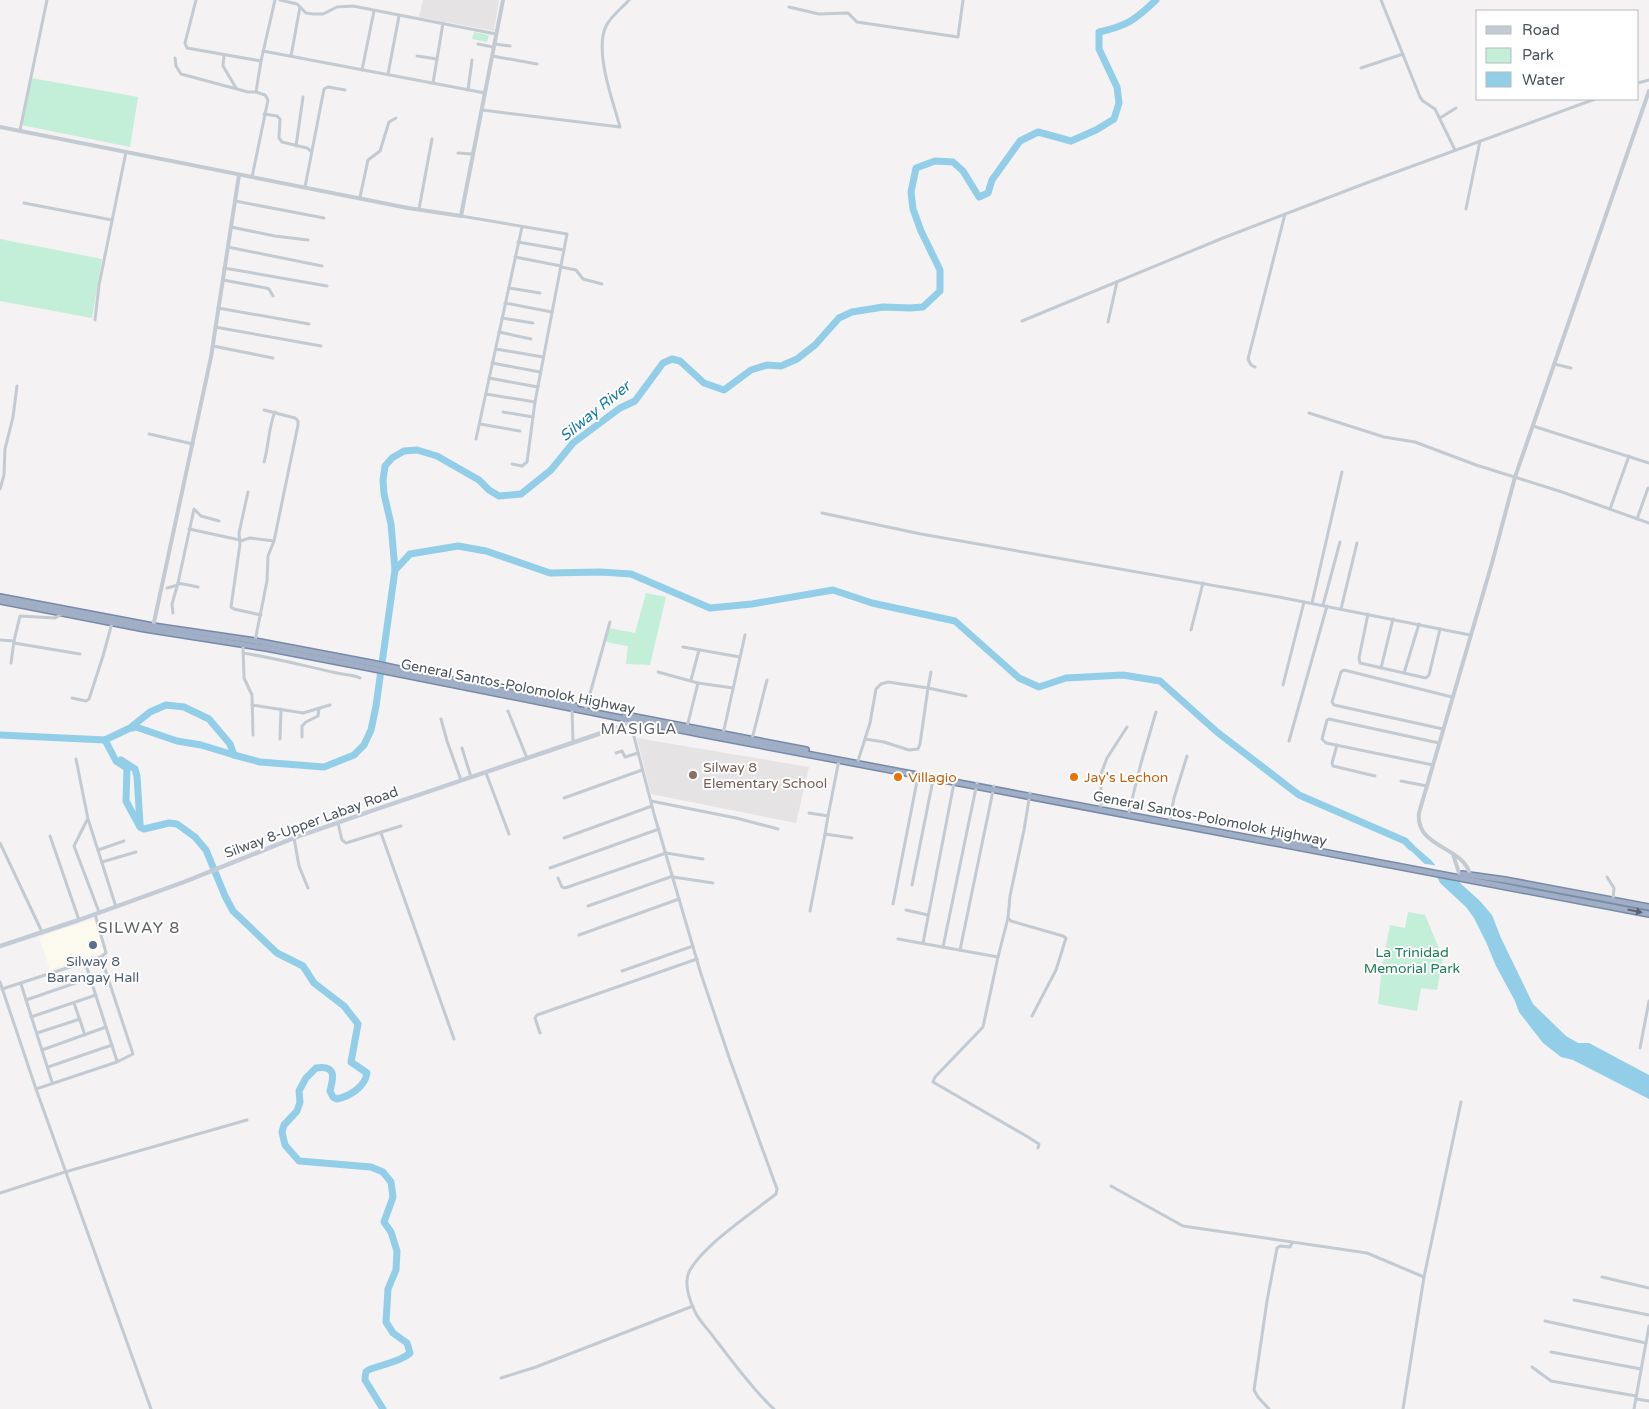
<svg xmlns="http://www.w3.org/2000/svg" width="1649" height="1409" font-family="'Varela Round',sans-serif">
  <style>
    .commercial { fill: #fcf9ee }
    .education { fill: #e5e3e3 }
    .green { fill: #c3eed8 }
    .water { fill: #93cee9 }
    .pier { fill: #f4f2f2 }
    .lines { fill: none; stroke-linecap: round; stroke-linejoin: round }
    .river { stroke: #93cee9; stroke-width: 7 }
    .trunk-casing { stroke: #778aa9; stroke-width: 8 }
    .minor { stroke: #c3cad2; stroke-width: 3 }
    .tertiary { stroke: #c3cad2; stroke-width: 4 }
    .secondary { stroke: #c4cbd7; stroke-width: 4.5 }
    .trunk { stroke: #a0aec6; stroke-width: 5 }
    .oneway { fill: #5b6573 }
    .education-dot { fill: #8d6e63; stroke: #fff; stroke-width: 2 }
    .food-dot { fill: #e8710a; stroke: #fff; stroke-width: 2 }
    .service-dot { fill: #5c6f8a; stroke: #fff; stroke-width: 2 }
    .labels { text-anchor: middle; stroke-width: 4; stroke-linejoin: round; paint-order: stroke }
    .street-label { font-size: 14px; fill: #4a535e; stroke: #fff }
    .education-label { font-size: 14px; fill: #785e54; stroke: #fff; text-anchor: start }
    .food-label { font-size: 14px; fill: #c56008; stroke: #fff; text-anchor: start }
    .park-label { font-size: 14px; fill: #1c7e57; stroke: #fff }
    .service-label { font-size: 14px; fill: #4e5e75; stroke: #fff }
    .water-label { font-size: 15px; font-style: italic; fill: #147aa8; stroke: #fff }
    .neighbourhood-label { font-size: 15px; letter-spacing: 1px; fill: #5e6166; stroke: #fff }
    .quarter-label { font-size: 16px; letter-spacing: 1px; fill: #5e6166; stroke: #fff }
  </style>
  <rect width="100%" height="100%" fill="#f4f2f2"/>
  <!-- commercial -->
  <polygon class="commercial" points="94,919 105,952 50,970 39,937"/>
  <!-- education -->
  <g class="education">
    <polygon points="423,0 499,0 494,31 419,17"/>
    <polygon points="637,738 809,767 796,823 651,794"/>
  </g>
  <!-- green -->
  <g class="green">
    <polygon points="474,32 489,35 487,42 472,39"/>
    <polygon points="31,78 138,97 130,147 21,125"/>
    <polygon points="0,239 102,259 92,318 0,301"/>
    <polygon points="646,593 666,597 650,665 626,664 628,646 610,643 604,640 608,628 635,633"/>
    <polygon points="1408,912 1425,915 1443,958 1437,990 1421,988 1417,1011 1378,1004 1382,967 1390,925 1405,928"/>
  </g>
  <!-- water -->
  <polygon class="water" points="1405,841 1410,842 1431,860 1446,878 1459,882 1480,901 1492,915 1501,938 1533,1004 1566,1036 1578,1043 1589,1043 1649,1075 1649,1099 1573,1060 1561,1057 1543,1043 1519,1012 1515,1001 1496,966 1486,942 1474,918 1466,907 1440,883 1436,875 1405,845"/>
  <!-- pier -->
  <polygon class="pier" points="1419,863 1440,866 1447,876 1431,874"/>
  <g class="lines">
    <!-- river -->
    <g class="river">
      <polyline points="395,570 410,554 458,546 486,551 550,573 600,572 631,574 710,608 752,604 833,590 872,603 955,621 1019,678 1039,687 1066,678 1123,675 1160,681 1217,732 1299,795 1405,841 1411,847"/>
      <polyline points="132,728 136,727 177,741 201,745 234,755"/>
      <path d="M0,735L105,740L130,728L150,712L166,705L184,707L209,719L230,744L234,755L260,762L324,767L354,755L364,745L371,730L376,706L395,570L391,524L384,494L383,480L385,466L392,458L404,451L417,450L437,456L479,480L489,490L499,496L521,494L551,470L573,443L620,408L635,401L663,363L672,359L680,361L704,383L724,390L751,370L767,365L781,366L797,359L815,345L839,318L852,312L883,307L910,308L923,307L940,291V270L921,231L913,209L911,192L916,168L935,161L953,162L963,171L979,197L988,193L992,180L1020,141L1038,132L1071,141L1096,130L1114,119L1119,103L1117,87L1099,49V32C1127,26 1135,20 1156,0"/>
      <path d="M105,740L116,761L127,768L126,801L140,827L144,829L169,823L177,824L195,837L206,850L225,896L233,911L277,953L303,966L314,983L344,1006L358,1024L351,1062L367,1073C365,1087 350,1096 337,1099L333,1097L330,1091C334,1076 336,1065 316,1068L306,1078L299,1091L300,1102L297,1111L284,1125L282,1132L285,1145L299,1161L371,1167L383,1172L391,1182L393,1197L384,1222L391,1232L397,1251L396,1270L388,1289L386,1322L393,1333L407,1343L410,1353C400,1363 369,1367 366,1372C365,1375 365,1378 365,1380L383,1409"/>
      <polyline points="121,760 135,769 137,776 140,824"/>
    </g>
    <!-- trunk casing -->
    <g class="trunk-casing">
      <g id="trunk">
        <polyline points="0,597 153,626 255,641 371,663 575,706"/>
        <polyline points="0,601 145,629 266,648 370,668 701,734 1649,914"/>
        <polyline points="625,715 806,750"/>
        <polyline points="1276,839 1309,845"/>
        <polyline points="1462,874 1505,880 1649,907"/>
      </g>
    </g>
    <!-- minor -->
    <g class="minor">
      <polyline points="196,0 185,43 187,48 261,61 275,0"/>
      <polyline points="280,0 297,4 306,13 313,14 323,14 337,7 353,6 496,34"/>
      <polyline points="1381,0 1420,97 1423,101 1435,109 1455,150"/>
      <polyline points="789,7 819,14 848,13 857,22 958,37 963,0"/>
      <polyline points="478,44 493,47"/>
      <polyline points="494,44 510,46"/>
      <polyline points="263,51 485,93"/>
      <polyline points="224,55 223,66 236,88"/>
      <polyline points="291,56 300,7"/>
      <polyline points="417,56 437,59"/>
      <polyline points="492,56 537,64"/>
      <polyline points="175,58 176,66 181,74 248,92 256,92 261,61"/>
      <polyline points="1361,68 1403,54"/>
      <polyline points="362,70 374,11"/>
      <polyline points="388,74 399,16"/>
      <polyline points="433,83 443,23"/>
      <polyline points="1638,83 1649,80"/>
      <polyline points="468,90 472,60"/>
      <path d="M482,110L620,127C613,101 594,52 606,26C611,16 622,8 629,0"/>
      <polyline points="264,114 277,116 280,119 279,138 282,142 307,148 311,151"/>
      <polyline points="1440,118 1456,108"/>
      <polyline points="20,130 47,0"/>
      <polyline points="296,146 303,97"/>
      <polyline points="458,153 473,154"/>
      <polyline points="252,177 268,100 265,95 256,92"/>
      <polyline points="305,187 324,89 328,87 345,90"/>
      <polyline points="360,197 368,160 380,151 389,122 396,118"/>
      <polyline points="235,201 324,218"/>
      <polyline points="24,203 112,220"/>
      <polyline points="419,209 432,139"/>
      <polyline points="1466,209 1480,141"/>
      <polyline points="461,216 567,234 535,402 527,462 522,466 512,464"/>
      <polyline points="231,227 275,236 308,240"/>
      <polyline points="518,242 564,250"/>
      <polyline points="228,247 322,266"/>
      <polyline points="515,257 561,266"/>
      <polyline points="561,267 576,270 583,279 602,284"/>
      <polyline points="224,268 327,286"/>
      <polyline points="223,280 266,288 269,289 273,296"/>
      <polyline points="509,288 540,293"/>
      <polyline points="505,303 552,312"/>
      <polyline points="218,308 309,324"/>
      <polyline points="502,318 533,323"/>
      <polyline points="95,320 99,285 126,152"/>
      <polyline points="1022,321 1223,238 1369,182 1595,99"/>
      <polyline points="1108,322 1117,282"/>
      <polyline points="215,327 321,346"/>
      <polyline points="499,332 531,339"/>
      <polyline points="213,346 273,358"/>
      <polyline points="496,349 543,357"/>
      <polyline points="492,363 540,372"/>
      <polyline points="1554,364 1571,368"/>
      <polyline points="1255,367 1251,365 1248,359 1285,214"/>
      <polyline points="489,378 538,387"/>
      <polyline points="486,394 535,402"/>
      <polyline points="503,412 533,417"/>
      <polyline points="1309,413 1384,437 1415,442 1476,465 1559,491 1649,523"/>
      <polyline points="480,424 520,431"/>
      <polyline points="1533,426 1649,463"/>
      <polyline points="149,434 193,444"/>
      <polyline points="476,439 522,227"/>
      <path d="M264,462C269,446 268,428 275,412"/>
      <polyline points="0,489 4,475 5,449 13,417 17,386"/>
      <polyline points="248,492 239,533 240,544 231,607 234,609 261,615"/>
      <polyline points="1610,509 1629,456"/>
      <polyline points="822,513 921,534 1279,597 1470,635"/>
      <polyline points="1637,519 1648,488"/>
      <polyline points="189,529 240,540"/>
      <polyline points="240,541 250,538 274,541"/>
      <polyline points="198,587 178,583 194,509 201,516 219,521"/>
      <polyline points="167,588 178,585"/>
      <polyline points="1312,603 1342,472"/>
      <polyline points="1323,605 1340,542"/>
      <polyline points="1341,609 1357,543"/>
      <polyline points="173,613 172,604 178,583"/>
      <polyline points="1368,614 1359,658 1360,663 1426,678 1429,675 1440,629"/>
      <polyline points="1191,630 1203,583"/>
      <polyline points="0,640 14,641"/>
      <polyline points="255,641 267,581 268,556 274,541 298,425 298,421 295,418 264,410"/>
      <polyline points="14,643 80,654"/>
      <polyline points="243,645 244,678 252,695 253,735"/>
      <polyline points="683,647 740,657"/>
      <path d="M243,653C275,658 305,666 337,673C345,675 352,674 360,678"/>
      <polyline points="11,663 14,641 20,616 55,618 62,614"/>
      <polyline points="1381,668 1393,619"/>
      <polyline points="658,672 698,683 733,688"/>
      <polyline points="931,672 928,688 966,696"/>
      <polyline points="1404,673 1419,624"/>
      <polyline points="691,680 699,650"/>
      <polyline points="1283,685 1304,602"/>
      <polyline points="72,698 86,701 89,699 103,656 112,623"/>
      <polyline points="252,705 303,713 330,705"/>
      <polyline points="572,708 573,742"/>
      <polyline points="586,708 610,622"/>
      <polyline points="508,711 527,758"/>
      <polyline points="441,719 447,741 461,780"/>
      <path d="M630,721L654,814L701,974L730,1060L777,1189L776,1194C752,1213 702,1246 689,1272C683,1284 690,1301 695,1312C700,1322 709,1330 715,1339C734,1363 752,1389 774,1409"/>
      <polyline points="687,727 698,683"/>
      <polyline points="1443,729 1334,705 1332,702 1341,672 1344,670 1452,697"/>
      <polyline points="723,734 745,635"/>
      <polyline points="302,737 302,726 306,722 318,716 319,709"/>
      <polyline points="280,739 281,709"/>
      <polyline points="752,739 767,680"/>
      <polyline points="1289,741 1327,606"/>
      <polyline points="1337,745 1332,763 1333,766 1375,776"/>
      <polyline points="462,748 471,777"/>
      <polyline points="616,753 622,751 625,757 638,753"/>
      <polyline points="76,759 88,819 116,907"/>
      <polyline points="858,761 870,723 876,689 881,684 888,682 928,688 920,744 918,749 909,750 884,742 865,739"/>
      <polyline points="1433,765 1326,743 1322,739 1327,720 1329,719 1439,743"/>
      <polyline points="486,773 509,834"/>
      <polyline points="1401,781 1427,786"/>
      <polyline points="1030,793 1024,830 1010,896 1008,918 1011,921 1063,936 1066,938 1056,970 1032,1016"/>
      <polyline points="564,798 642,770"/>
      <polyline points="651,801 736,818 778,829"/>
      <polyline points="1101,806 1101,774 1107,758 1127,727"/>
      <polyline points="1129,812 1141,763 1156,712"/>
      <polyline points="809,813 828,816 825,834 852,838"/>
      <polyline points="828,816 839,760"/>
      <polyline points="1170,819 1174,798 1187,756"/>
      <polyline points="87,820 74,846 99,912"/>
      <polyline points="338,823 342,840 346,843 401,826"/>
      <polyline points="381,833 454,1039"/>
      <polyline points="50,836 79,920"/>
      <polyline points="294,838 299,866 308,888"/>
      <polyline points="564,838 652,806"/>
      <polyline points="0,843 42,932"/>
      <polyline points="98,850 124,841"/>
      <polyline points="666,853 703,859"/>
      <polyline points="102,862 136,852"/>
      <polyline points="550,868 659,829"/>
      <polyline points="673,877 713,883"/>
      <polyline points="1607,877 1614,888 1613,900"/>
      <polyline points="558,878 562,887 565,888 666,853"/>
      <polyline points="912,885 934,775"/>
      <polyline points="893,904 918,776"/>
      <polyline points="588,906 673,876"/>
      <polyline points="906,910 928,915"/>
      <polyline points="810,911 825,834"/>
      <polyline points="1008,918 998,957 983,1027 935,1077 933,1082 1028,1137 1039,1144 1038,1148"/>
      <polyline points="579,935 679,899"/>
      <polyline points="898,939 998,957"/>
      <polyline points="923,943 955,778"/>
      <polyline points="943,947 977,783"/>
      <polyline points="960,950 994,786"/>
      <polyline points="85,962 117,1061"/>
      <polyline points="622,971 693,946"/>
      <polyline points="0,982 36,1089 151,1409"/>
      <polyline points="21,984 52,1082"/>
      <polyline points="2,989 101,957 106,953 95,914"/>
      <polyline points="26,1000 90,978"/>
      <polyline points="74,1003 85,1035"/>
      <polyline points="31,1017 96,995"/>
      <polyline points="37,1033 80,1019"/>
      <polyline points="540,1033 535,1018 537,1015 697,959"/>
      <polyline points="1640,1048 1649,1001"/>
      <polyline points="42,1050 106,1027"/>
      <polyline points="48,1067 112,1045"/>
      <polyline points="36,1089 117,1062 133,1054 101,957"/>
      <polyline points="1111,1186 1183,1226 1367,1253 1424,1277"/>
      <polyline points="0,1193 65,1172 247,1120"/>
      <polyline points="1602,1277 1649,1288"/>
      <polyline points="1574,1300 1649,1315"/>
      <polyline points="1545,1321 1646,1343"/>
      <polyline points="1551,1352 1641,1369"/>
      <polyline points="1532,1367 1551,1381 1636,1396"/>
      <polyline points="501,1378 536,1367 693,1306"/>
      <polyline points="1636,1399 1649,1401"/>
      <polyline points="1269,1409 1258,1397 1254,1390 1267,1301 1277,1248 1280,1246 1290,1247 1292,1243"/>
      <polyline points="1403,1409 1424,1277 1461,1102"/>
      <polyline points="1634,1409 1649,1326"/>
    </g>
    <!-- tertiary -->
    <g class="tertiary">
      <polyline points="0,127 408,208 461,216 503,0"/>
      <polyline points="153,627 211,357 239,175"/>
      <polyline points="1453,854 1459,873"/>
      <path d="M1470,875C1464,846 1415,848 1419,813L1492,563L1515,477L1649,91"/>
    </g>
    <!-- secondary -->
    <polyline class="secondary" points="0,946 79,920 184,882 294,838 377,809 622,726 628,722 630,718"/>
    <!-- trunk -->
    <use href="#trunk" class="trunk"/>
  </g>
  <!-- one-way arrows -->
  <defs><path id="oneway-solid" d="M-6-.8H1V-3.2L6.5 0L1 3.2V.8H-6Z" transform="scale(1.25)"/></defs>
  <use class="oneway" href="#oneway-solid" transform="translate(1635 911) rotate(12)"/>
  <!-- markers -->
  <circle class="education-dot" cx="693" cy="775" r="5"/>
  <g class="food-dot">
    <circle cx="898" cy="777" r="5"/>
    <circle cx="1074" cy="777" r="5"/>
  </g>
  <circle class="service-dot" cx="93" cy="945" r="5"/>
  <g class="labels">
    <!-- street labels -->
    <g class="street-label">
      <text transform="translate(518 686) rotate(11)" y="5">General Santos-Polomolok Highway</text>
      <text transform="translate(1210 818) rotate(11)" y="5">General Santos-Polomolok Highway</text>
      <text transform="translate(311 822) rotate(-20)" y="5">Silway 8-Upper Labay Road</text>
    </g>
    <!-- education labels -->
    <g class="education-label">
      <text x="703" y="772">Silway 8<tspan x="703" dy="16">Elementary School</tspan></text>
    </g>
    <!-- food labels -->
    <g class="food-label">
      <text x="908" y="782">Villagio</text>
      <text x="1084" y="782">Jay's Lechon</text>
    </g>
    <!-- park labels -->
    <g class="park-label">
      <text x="1412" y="957">La Trinidad<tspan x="1412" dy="16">Memorial Park</tspan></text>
    </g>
    <!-- service labels -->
    <g class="service-label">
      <text x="93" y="966">Silway 8<tspan x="93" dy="16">Barangay Hall</tspan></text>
    </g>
    <!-- water labels -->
    <g class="water-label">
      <text transform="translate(595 411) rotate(-39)" y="5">Silway River</text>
    </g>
    <!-- neighbourhood labels -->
    <g class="neighbourhood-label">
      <text x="639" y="734">MASIGLA</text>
    </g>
    <!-- quarter labels -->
    <g class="quarter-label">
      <text x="139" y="933">SILWAY 8</text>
    </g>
  </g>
  <!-- legend -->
  <rect x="1476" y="10" width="162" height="90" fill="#ffffff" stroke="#b7babf"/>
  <rect x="1486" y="26" width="25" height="8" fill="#c4cbd7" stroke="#b7babf"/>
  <text x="1522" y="35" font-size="15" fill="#4a535e">Road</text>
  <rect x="1486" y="48" width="25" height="15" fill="#c3eed8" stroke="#b7babf"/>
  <text x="1522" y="60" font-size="15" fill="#4a535e">Park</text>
  <rect x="1486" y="72" width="25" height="15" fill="#93cee9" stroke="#b7babf"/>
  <text x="1522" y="85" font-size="15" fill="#4a535e">Water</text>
</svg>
